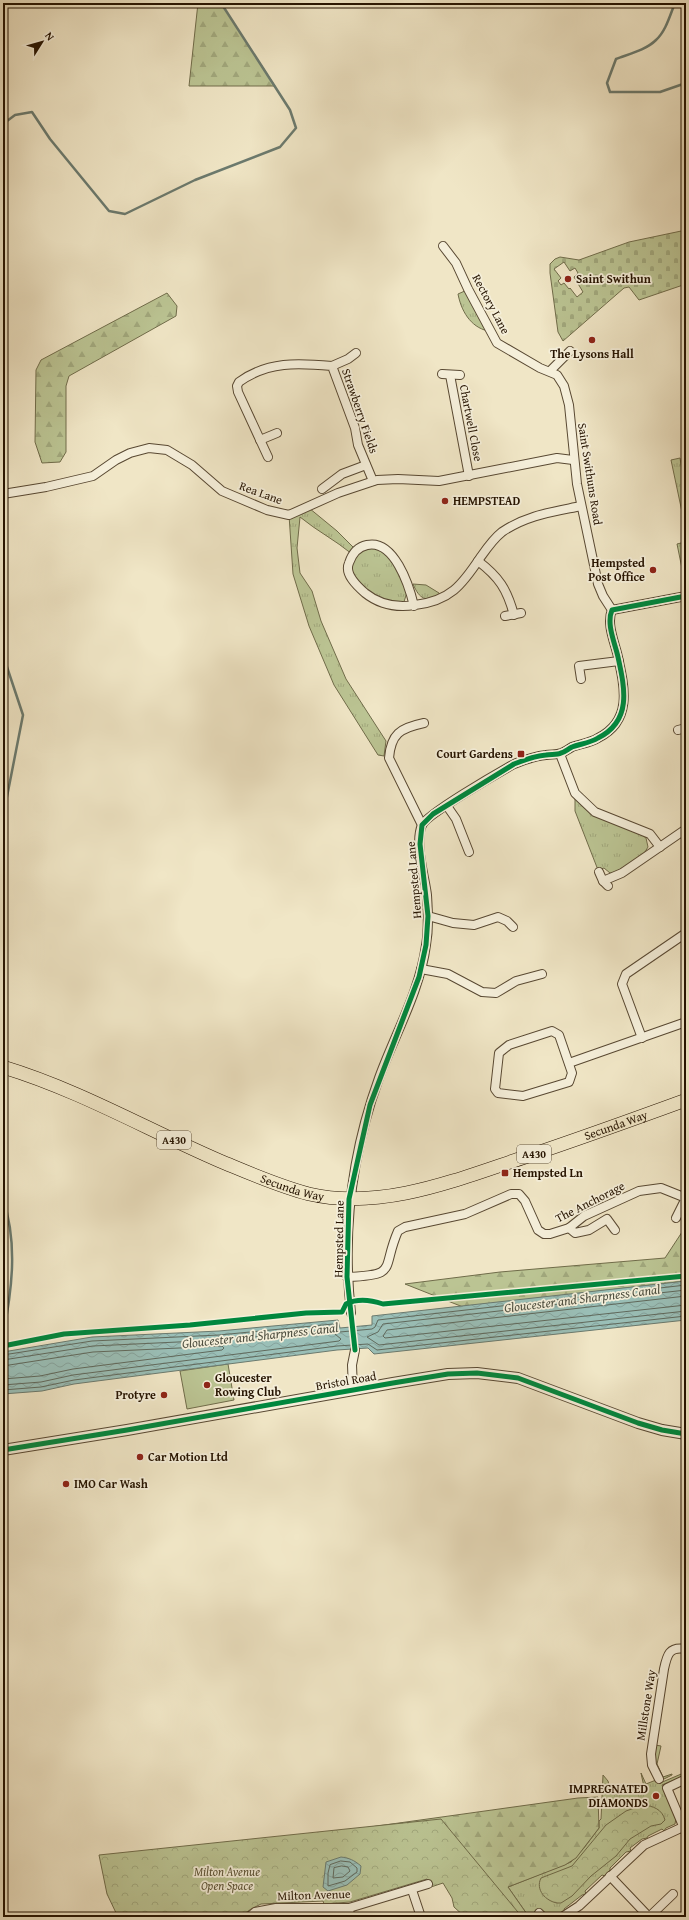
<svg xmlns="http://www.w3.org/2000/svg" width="689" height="1920" font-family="'Gentium Book Plus',serif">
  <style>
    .grass { fill: url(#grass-tufts); stroke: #706c4a }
    .forest { fill: url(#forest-firs); stroke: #706c4a }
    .cemetery { fill: url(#cemetery-stones); stroke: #706c4a; fill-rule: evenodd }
    .park { fill: url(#park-crowns); stroke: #706c4a }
    .pitch { fill: #bbc493; stroke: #706c4a }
    .water { fill: url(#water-waves); stroke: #6b7a6e }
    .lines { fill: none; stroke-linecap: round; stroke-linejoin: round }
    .shore { stroke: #60695c; stroke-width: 1 }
    .stream { stroke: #6b7a6e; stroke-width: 2.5 }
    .minor-casing { stroke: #584832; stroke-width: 10 }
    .tertiary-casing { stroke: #584832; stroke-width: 12 }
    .primary-casing { stroke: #251300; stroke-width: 14 }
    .minor { stroke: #f5efda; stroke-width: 8 }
    .tertiary { stroke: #f5efda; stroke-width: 10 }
    .primary { stroke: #f0e6c6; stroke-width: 13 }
    .cycleway-casing { stroke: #f5efda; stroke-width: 8 }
    .cycleway { stroke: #00873e; stroke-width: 5 }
    .poi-dot { fill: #8f2418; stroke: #f5efda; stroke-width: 1.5 }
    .labels { text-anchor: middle; stroke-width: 3.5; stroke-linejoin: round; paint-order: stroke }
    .shield { fill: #f5efda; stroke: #635541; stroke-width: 1 }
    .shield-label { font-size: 11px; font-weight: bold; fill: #251300 }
    .poi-label { font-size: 12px; font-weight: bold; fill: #251300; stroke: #f5efda; text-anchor: start }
    .street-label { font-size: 12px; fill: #251300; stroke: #f5efda }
    .park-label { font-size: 12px; font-style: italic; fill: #5a5133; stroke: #f5efda }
    .water-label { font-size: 13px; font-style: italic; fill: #4e4f40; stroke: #f5efda }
  </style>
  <defs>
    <pattern id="grass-tufts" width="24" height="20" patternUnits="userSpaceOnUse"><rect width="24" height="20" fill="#bbc493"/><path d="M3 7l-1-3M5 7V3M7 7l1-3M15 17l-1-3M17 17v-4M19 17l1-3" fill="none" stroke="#a1a87d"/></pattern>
    <pattern id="forest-firs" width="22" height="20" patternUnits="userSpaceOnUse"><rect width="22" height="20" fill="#bbc493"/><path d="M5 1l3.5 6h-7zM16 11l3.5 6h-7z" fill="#a1a87d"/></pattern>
    <pattern id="cemetery-stones" width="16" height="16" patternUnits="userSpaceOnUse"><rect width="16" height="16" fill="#bbc493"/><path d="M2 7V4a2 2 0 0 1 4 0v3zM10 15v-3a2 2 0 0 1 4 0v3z" fill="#a1a87d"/></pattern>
    <pattern id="park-crowns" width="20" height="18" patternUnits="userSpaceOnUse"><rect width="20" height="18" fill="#bbc493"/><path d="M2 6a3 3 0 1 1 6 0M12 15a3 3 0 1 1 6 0" fill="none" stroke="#a1a87d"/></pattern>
    <pattern id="water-waves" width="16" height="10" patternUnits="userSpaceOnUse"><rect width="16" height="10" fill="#9abfb7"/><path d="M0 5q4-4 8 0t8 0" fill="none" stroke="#85a39c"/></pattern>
  </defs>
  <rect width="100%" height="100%" fill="#f0e6c6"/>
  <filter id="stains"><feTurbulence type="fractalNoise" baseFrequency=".005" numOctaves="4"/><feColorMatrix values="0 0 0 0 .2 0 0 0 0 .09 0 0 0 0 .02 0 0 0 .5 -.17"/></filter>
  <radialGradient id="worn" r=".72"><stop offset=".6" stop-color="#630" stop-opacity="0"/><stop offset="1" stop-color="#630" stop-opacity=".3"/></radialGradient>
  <!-- grass -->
  <g class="grass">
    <path d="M467,290L488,331C470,327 461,310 458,294Z"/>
    <polygon points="680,458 686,495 686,588 677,544 685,542 685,526 671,460"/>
    <path d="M309,508L337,531L356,550L361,546L385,548L409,586L402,608L388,605L350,578L352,554C335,540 317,531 300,517L297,548L300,573L312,591L321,621L346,679L386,741L384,756L378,755L334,685L309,626L293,574L289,515Z"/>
    <path d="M413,584L426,585L439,593L440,596C425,601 420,600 413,584Z"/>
    <polygon points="575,796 594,815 642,835 646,838 648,847 643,855 614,873 610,873 604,868 598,870 575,811"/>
    <polygon points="655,1745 661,1746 657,1764 663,1777 672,1774 672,1775 660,1781 660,1783 686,1772 686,1775 662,1785 676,1818 675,1824 666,1828 664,1831 662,1829 648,1836 647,1838 642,1839 630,1848 631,1851 626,1852 610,1868 610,1870 605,1876 602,1875 585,1891 586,1894 582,1895 564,1909 565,1912 557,1917 549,1917 541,1910 536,1914 538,1917 529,1917 508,1887 571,1862 584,1848 599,1828 599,1821 601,1819 603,1775 608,1781 611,1794 620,1792 620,1790 644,1787 641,1773 646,1784 661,1778 655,1764"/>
  </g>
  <!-- forest -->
  <g class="forest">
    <polygon points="198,3 221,3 275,86 189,86"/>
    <polygon points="167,293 177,306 176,316 69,376 66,386 66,452 60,462 42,463 35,442 36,370 41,360"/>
    <polygon points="686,1226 686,1281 463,1307 405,1284 500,1272 665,1258"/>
    <polygon points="598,1797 599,1828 576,1858 565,1865 508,1887 529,1917 496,1917 445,1856 320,1834 578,1798"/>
  </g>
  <!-- cemetery -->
  <path class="cemetery" d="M686,230V284L639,300L629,287L624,288L563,341L558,332L550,273V264L555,259L560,257L579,260L629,242ZM564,262L570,271L575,268L578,273L574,277L583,292L577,297L570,288L569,289L564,283L561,285L558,281L561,278L554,269Z"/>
  <!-- park -->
  <g class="park">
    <path d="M643,1805C653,1806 662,1809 665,1820L661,1824L651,1826L630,1839L616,1856L591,1876L572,1896L561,1903H557C546,1901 535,1890 541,1878L572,1866L606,1825L626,1811Z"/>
    <polygon points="441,1819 522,1917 465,1917 454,1907 452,1898 443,1883 431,1887 427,1879 350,1902 324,1904 323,1901 261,1904 251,1909 240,1917 118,1917 107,1894 99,1855"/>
  </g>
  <!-- pitch -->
  <polygon class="pitch" points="228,1364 234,1400 187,1409 180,1371"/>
  <!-- water -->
  <g class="water">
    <polygon points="686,1281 686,1320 374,1354 368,1348 337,1350 74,1384 42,1391 3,1394 3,1352 92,1337 219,1331 338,1320 340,1328 372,1325 372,1316"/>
    <path d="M341,1857C349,1858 354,1860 361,1866L360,1874L347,1885L328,1891L323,1887L326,1862Z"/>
  </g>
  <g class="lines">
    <!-- shore -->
    <g class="shore">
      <polyline points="686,1290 383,1324 378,1332 367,1337 379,1345 686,1311"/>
      <polyline points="686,1296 387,1330 383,1336 385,1338 686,1305"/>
      <polyline points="3,1355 92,1341 219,1335 333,1324 340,1332 372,1329 375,1327 378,1320 686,1285"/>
      <polyline points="3,1360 93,1346 220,1340 330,1330 341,1339 339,1341 73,1375 41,1382 3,1385"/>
      <polyline points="3,1366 93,1352 222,1346 224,1348 222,1350 73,1369 40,1376 3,1379"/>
      <polyline points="3,1390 41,1387 74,1380 337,1346 368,1344 377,1350 686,1316"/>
      <polygon points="341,1861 350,1862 357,1868 357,1872 345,1881 328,1886 328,1873 330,1865"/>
      <polygon points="342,1866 348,1867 350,1871 343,1877 333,1878 334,1868"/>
    </g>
    <!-- stream -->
    <g class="stream">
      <path d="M675,3C670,15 666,31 656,40C646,50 629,54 616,59L607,83L610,92H660L686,83"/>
      <polyline points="3,124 15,115 32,112 50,139 109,211 125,214 195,180 280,147 296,128 290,110 221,3"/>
      <polyline points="3,655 23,715 3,817"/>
      <path d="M3,1199C18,1243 12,1291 3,1335"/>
    </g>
    <!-- minor casing -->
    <g class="minor-casing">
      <g id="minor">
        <polyline points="443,246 456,263 468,289 497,343 540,368 557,375 564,386 569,405 577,484 598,584 603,596 612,610"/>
        <polyline points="332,366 348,359 356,353"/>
        <polyline points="550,371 570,351"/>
        <polyline points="442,374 460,375"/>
        <polyline points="450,375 469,476"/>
        <polyline points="260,440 277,433"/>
        <path d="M268,457L238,392L237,386L239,382C268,361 298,363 332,366L355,428L358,445L373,481"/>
        <polyline points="322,489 342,474 366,465"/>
        <polyline points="3,494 46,487 93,476 116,460 130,453 149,448 167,450 192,465 222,491 267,510 289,515 338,493 377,480 398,479 439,481 557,458 573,460"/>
        <path d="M478,561C499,577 507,589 514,615"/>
        <path d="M414,606C409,585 394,539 367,545C357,547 352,554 349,563C344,574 357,586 365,593C380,605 396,608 415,605C450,601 462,585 480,558C487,548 493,539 502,532C527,515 552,512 581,506"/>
        <polyline points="505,616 521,613"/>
        <polyline points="581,679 579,666 619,661"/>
        <polyline points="678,730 686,728"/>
        <polyline points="560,754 575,793 595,812 650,834 660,847"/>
        <polyline points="447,806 456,819 469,852"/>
        <path d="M422,825L389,758C391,734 400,728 424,723"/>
        <polyline points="599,872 603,881 608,886"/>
        <polyline points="603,881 622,873 686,829"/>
        <polyline points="428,916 453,923 474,925 498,917 507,921 513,927"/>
        <polyline points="421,969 448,974 482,992 496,993 516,981 542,974"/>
        <polygon points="552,1031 559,1035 572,1073 569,1082 523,1096 498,1093 495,1089 499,1053 509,1045"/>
        <polyline points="642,1038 622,984 626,974 686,933"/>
        <polyline points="569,1063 686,1022"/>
        <polyline points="676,1218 686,1198"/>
        <polyline points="569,1228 575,1233 589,1230 607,1219 615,1230"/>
        <path d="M347,1277C399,1275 381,1270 398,1231L405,1227L465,1214L511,1194H519L525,1201L538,1230L544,1234H550L569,1228L584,1216L639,1191L661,1188L686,1198"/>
        <path d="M351,1313C342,1232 351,1155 379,1078C395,1034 420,991 426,945C429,928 428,912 427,895C425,877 414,843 422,825C427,814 498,773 514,764C524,760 535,756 546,755C551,754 557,755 561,753C565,752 568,749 572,747C580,744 590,743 598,738C632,721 625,689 618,657C615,643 606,624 612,610L686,596"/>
        <polyline points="353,1390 352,1365 355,1350"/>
        <path d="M659,1779L652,1765L651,1754L664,1669C667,1655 669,1646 686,1649"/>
        <polyline points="686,1779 667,1788 686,1833"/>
        <polyline points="610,1876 649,1917"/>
        <polyline points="412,1890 421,1917"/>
        <polyline points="349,1908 350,1917"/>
        <polyline points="539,1913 543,1917"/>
        <polyline points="249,1917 255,1912 276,1908 349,1908 428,1884"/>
        <polyline points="562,1917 579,1906 644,1845 683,1827"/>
        <polyline points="649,1917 673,1894"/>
      </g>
    </g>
    <!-- tertiary casing -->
    <g class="tertiary-casing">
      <polyline id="tertiary" points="3,1450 127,1430 393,1383 448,1374 477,1373 518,1378 638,1423 662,1430 686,1434"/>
    </g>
    <!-- primary casing -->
    <g class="primary-casing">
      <g id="primary">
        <path id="s1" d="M3,1067C79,1090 148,1130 220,1161C249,1173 278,1186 309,1194C383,1211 458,1179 528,1156C581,1138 634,1119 686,1100"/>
      </g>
    </g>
    <!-- minor -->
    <use href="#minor" class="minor"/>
    <!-- tertiary -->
    <use href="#tertiary" class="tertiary"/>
    <!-- primary -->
    <use href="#primary" class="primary"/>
    <!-- cycleway casing -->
    <g class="cycleway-casing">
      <g id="cycleway">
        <path d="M3,1346L64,1334L190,1325L306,1313L342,1312L346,1304C358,1298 371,1300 383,1304L686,1276"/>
        <path d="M355,1350L347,1277L349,1199L370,1105L419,977L426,945L428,916L420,844L422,825L433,814L514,764C524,760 535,756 546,755C551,754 557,755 561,753C565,752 568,749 572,747C580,744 590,743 598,738C632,721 625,689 618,657C615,643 606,624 612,610L686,596"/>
        <polyline points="3,1450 127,1430 393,1383 448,1374 477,1373 518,1378 638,1423 662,1430 686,1434"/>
      </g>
    </g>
    <!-- cycleway -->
    <use href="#cycleway" class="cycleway"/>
  </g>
  <!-- markers -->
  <g class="poi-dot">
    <circle cx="568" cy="279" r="4"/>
    <circle cx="592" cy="340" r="4"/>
    <circle cx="445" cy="501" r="4"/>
    <circle cx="653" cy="570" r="4"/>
    <rect x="517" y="750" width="8" height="8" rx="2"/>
    <rect x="501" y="1169" width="8" height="8" rx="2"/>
    <circle cx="207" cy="1385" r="4"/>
    <circle cx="164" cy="1395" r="4"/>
    <circle cx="140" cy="1457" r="4"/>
    <circle cx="66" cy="1484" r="4"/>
    <circle cx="656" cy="1796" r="4"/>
  </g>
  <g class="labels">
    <!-- shield labels -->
    <g class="shield">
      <rect x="157" y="1131" width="34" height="18" rx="3"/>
      <rect x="517" y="1145" width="34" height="18" rx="3"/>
    </g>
    <g class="shield-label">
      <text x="174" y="1144">A430</text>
      <text x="534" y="1158">A430</text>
    </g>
    <!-- poi labels -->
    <g class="poi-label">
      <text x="576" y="283">Saint Swithun</text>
      <text x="592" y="358" text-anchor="middle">The Lysons Hall</text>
      <text x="453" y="505">HEMPSTEAD</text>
      <text x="645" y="567" text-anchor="end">Hempsted<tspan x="645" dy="14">Post Office</tspan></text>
      <text x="513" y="758" text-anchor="end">Court Gardens</text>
      <text x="513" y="1177">Hempsted Ln</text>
      <text x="215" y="1382">Gloucester<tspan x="215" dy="14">Rowing Club</tspan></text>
      <text x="156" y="1399" text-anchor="end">Protyre</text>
      <text x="148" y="1461">Car Motion Ltd</text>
      <text x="74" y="1488">IMO Car Wash</text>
      <text x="648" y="1793" text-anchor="end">IMPREGNATED<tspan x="648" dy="14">DIAMONDS</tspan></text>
    </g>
    <!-- street labels -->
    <g class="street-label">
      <text transform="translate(491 304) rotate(62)" y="4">Rectory Lane</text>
      <text transform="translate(360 411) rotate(71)" y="4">Strawberry Fields</text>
      <text transform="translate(471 423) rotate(79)" y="4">Chartwell Close</text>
      <text transform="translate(590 474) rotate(81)" y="4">Saint Swithuns Road</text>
      <text transform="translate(261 493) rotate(20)" y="4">Rea Lane</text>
      <text transform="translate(414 880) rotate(-95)" y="4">Hempsted Lane</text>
      <text dy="4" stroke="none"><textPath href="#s1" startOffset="650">Secunda Way</textPath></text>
      <text dy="4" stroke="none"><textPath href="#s1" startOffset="314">Secunda Way</textPath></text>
      <text transform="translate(590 1202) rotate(-27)" y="4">The Anchorage</text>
      <text transform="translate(339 1239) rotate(-89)" y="4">Hempsted Lane</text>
      <text transform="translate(346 1381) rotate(-10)" y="4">Bristol Road</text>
      <text transform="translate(646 1705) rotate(-81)" y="4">Millstone Way</text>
      <text transform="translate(314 1895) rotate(-2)" y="4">Milton Avenue</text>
    </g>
    <!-- park labels -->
    <g class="park-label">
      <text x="227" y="1876">Milton Avenue<tspan x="227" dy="14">Open Space</tspan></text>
    </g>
    <!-- water labels -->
    <g class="water-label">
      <text transform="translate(582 1298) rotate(-7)" y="5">Gloucester and Sharpness Canal</text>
      <text transform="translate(260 1335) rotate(-6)" y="5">Gloucester and Sharpness Canal</text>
    </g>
  </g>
  <!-- margin -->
  <rect width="689" height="1920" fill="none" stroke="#f0e6c6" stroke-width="16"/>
  <rect x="4" y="4" width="681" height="1912" fill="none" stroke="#251300" stroke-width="2"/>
  <rect x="8" y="8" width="673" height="1904" fill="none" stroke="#251300"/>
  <!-- north arrow -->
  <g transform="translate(42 42) rotate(53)" stroke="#f5efda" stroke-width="3" paint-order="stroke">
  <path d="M0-3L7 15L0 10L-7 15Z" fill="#251300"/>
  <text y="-6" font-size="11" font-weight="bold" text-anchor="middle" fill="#251300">N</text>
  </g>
  <rect width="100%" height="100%" filter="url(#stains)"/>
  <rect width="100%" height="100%" fill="url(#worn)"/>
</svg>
